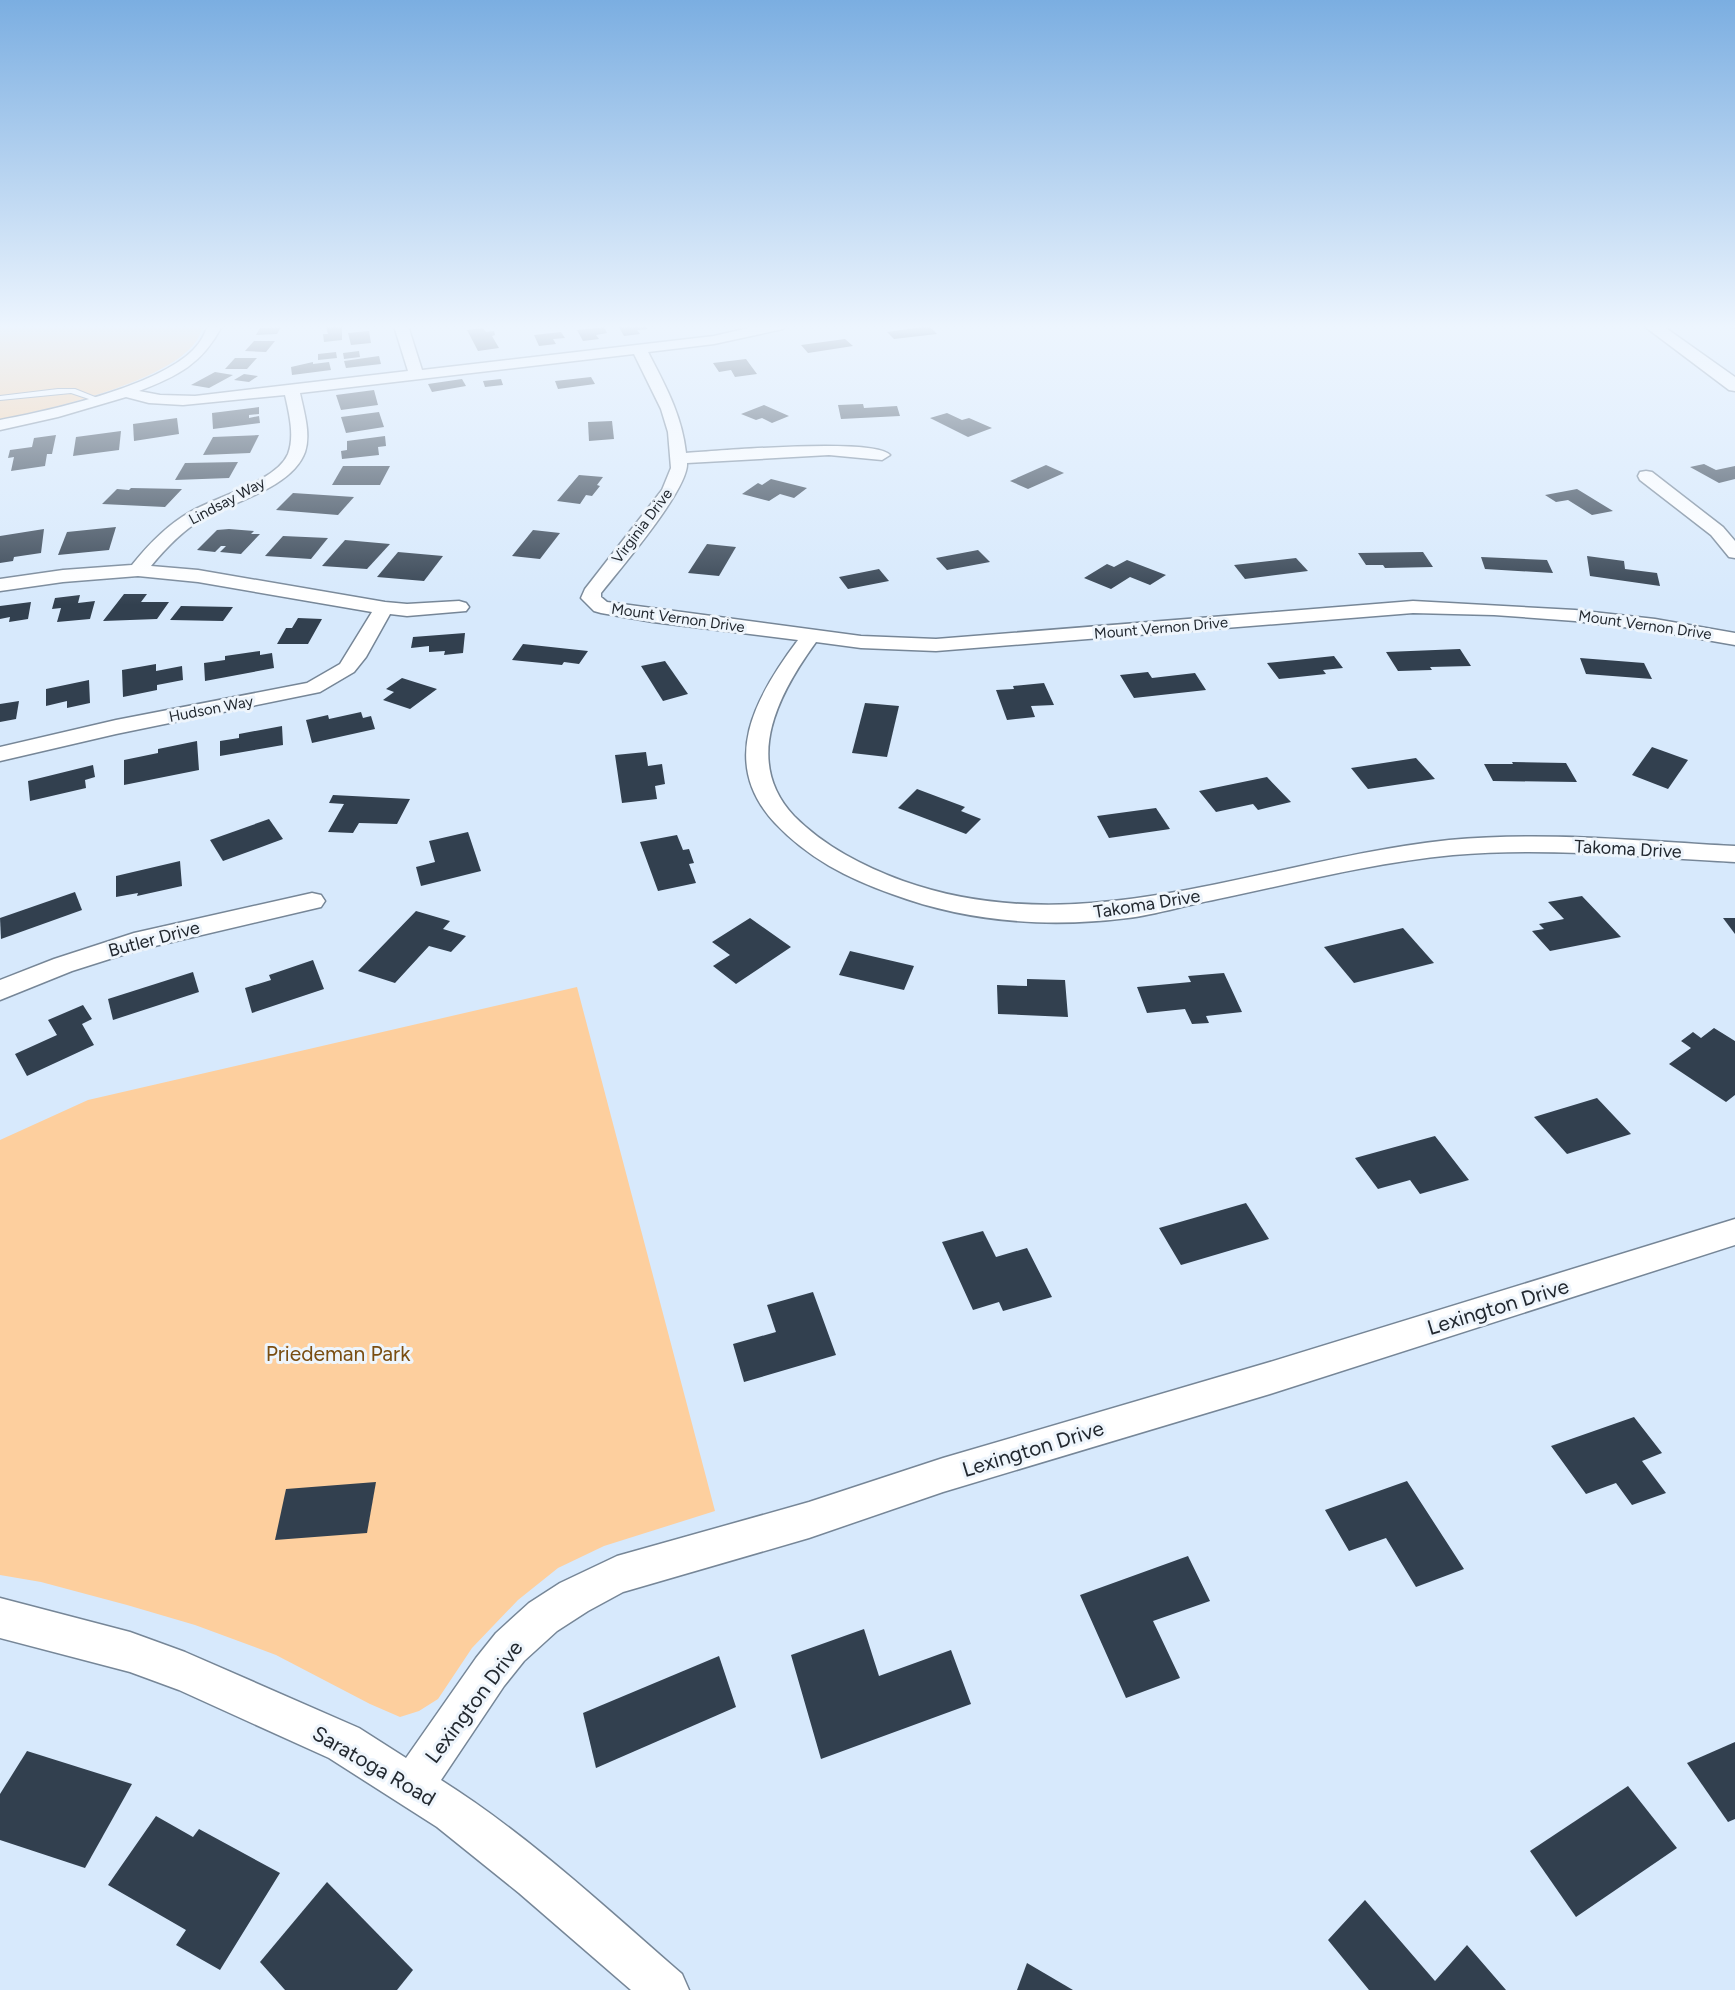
<svg xmlns="http://www.w3.org/2000/svg" width="1735" height="1990" font-family="Figtree,sans-serif">
  <style>
    .green { fill: #fdcf9e }
    .building { fill: #32404f }
    .lines { fill: none; stroke-linecap: round; stroke-linejoin: round }
    .lane-casing { stroke: #768697; stroke-width: 2 }
    .street-casing { stroke: #768697; stroke-width: 3 }
    .secondary-casing { stroke: #768697; stroke-width: 3 }
    .lane { fill: #fff; fill-rule: evenodd }
    .street { fill: #fff; fill-rule: evenodd }
    .secondary { fill: #fff; fill-rule: evenodd }
    .labels { text-anchor: middle; stroke-width: 6; stroke-linejoin: round; paint-order: stroke }
    .far-street-label { font-size: 15px; fill: #22282f; stroke: #eef5fc }
    .street-label { font-size: 18px; fill: #22282f; stroke: #eef5fc }
    .near-street-label { font-size: 21px; fill: #22282f; stroke: #eef5fc }
    .near-park-label { font-size: 21px; fill: #794d11; stroke: #eef5fc }
  </style>
  <rect width="100%" height="100%" fill="#d7e9fc"/>
  <!-- green -->
  <g class="green">
    <path d="M0,326H202C198,377 42,411 0,419Z"/>
    <polygon points="577,987 715,1511 604,1546 558,1568 518,1600 472,1648 438,1699 419,1711 400,1717 370,1704 276,1655 195,1625 127,1605 41,1582 0,1575 0,1140 88,1100"/>
  </g>
  <!-- building -->
  <g class="building">
    <polygon points="342,326 342,340 324,342 323,334 328,334 326,327"/>
    <polygon points="618,326 646,326 648,329 637,330 640,334 624,336"/>
    <polygon points="929,326 937,334 894,339 887,332"/>
    <polygon points="281,327 277,334 256,335 260,328"/>
    <polygon points="604,327 607,333 596,335 599,339 583,341 577,330"/>
    <polygon points="483,328 486,332 494,331 495,335 492,336 499,348 478,351 467,330"/>
    <polygon points="369,331 371,343 351,345 348,333"/>
    <polygon points="561,332 565,338 553,339 556,344 539,346 534,335"/>
    <polygon points="845,339 853,346 808,353 801,345"/>
    <polygon points="254,341 275,341 266,352 245,351"/>
    <polygon points="359,351 360,357 344,359 343,353"/>
    <polygon points="336,352 337,358 318,360 318,354"/>
    <polygon points="379,356 381,364 346,368 344,361"/>
    <polygon points="235,358 257,358 247,369 225,369"/>
    <polygon points="746,359 757,374 735,377 731,370 719,372 713,363"/>
    <polygon points="313,362 313,364 329,362 331,370 292,375 291,367"/>
    <polygon points="215,372 233,375 209,388 191,385"/>
    <polygon points="244,374 258,376 249,382 234,380"/>
    <polygon points="591,377 595,384 558,389 555,381"/>
    <polygon points="462,379 466,386 432,392 428,384"/>
    <polygon points="501,379 503,385 485,387 483,381"/>
    <polygon points="374,390 378,405 341,410 336,395"/>
    <polygon points="863,404 864,408 897,406 900,416 841,419 838,405"/>
    <polygon points="764,405 789,416 772,423 762,418 756,420 741,414"/>
    <polygon points="259,407 259,414 249,415 249,418 259,416 260,423 213,429 212,413"/>
    <polygon points="379,412 384,427 346,433 341,417"/>
    <polygon points="947,413 962,420 969,418 992,428 968,437 930,418"/>
    <polygon points="177,418 179,434 134,441 133,424"/>
    <polygon points="612,421 614,439 589,441 588,422"/>
    <polygon points="121,431 119,450 73,456 76,437"/>
    <polygon points="56,435 52,454 47,454 45,466 11,471 14,457 8,458 10,450 32,447 34,438"/>
    <polygon points="259,435 250,453 203,455 213,437"/>
    <polygon points="385,436 386,446 378,447 379,455 342,459 341,451 347,450 347,441"/>
    <polygon points="238,462 229,478 175,480 185,463"/>
    <polygon points="1704,464 1716,470 1735,466 1735,479 1719,483 1690,467"/>
    <polygon points="1046,465 1064,473 1028,489 1010,481"/>
    <polygon points="343,466 390,466 380,485 332,485"/>
    <polygon points="579,475 603,477 597,485 600,486 592,496 586,495 580,504 557,501"/>
    <polygon points="771,479 807,488 794,498 780,494 769,501 742,494 758,483 762,485"/>
    <polygon points="131,488 182,489 165,507 102,504 117,489 129,490"/>
    <polygon points="1577,489 1613,511 1592,515 1568,500 1556,502 1545,495"/>
    <polygon points="293,493 354,497 338,515 276,510"/>
    <polygon points="116,527 109,550 58,555 67,532"/>
    <polygon points="44,529 41,553 14,557 13,561 0,563 0,536"/>
    <polygon points="229,529 254,531 251,534 260,534 241,554 220,552 226,546 221,546 215,552 197,550 217,530"/>
    <polygon points="533,530 560,533 540,559 512,556"/>
    <polygon points="283,536 328,538 311,559 265,556"/>
    <polygon points="345,540 390,544 367,569 322,566"/>
    <polygon points="707,544 736,547 719,576 688,573"/>
    <polygon points="978,550 990,562 947,570 936,558"/>
    <polygon points="398,552 443,556 424,581 377,577"/>
    <polygon points="1423,552 1433,567 1385,568 1383,565 1366,565 1358,553"/>
    <polygon points="1587,556 1624,561 1625,569 1657,573 1660,586 1590,576"/>
    <polygon points="1481,557 1547,560 1553,573 1485,569"/>
    <polygon points="1296,558 1308,571 1245,579 1234,565"/>
    <polygon points="1127,560 1166,575 1150,585 1130,577 1111,589 1084,578 1107,564 1114,567"/>
    <polygon points="879,569 889,581 848,589 839,577"/>
    <polygon points="124,594 147,594 141,602 169,602 157,619 103,621"/>
    <polygon points="80,595 78,603 95,601 90,619 57,622 61,608 52,609 55,598"/>
    <polygon points="31,602 28,619 9,622 10,617 0,619 0,606"/>
    <polygon points="181,606 233,607 223,621 170,620"/>
    <polygon points="298,618 322,619 308,644 277,644 286,628 292,628"/>
    <polygon points="465,633 463,653 444,655 445,651 429,652 429,646 411,648 413,637"/>
    <polygon points="523,644 588,651 579,664 564,662 562,665 512,660"/>
    <polygon points="1460,649 1471,666 1430,667 1432,670 1398,671 1386,652"/>
    <polygon points="260,651 260,655 272,653 274,668 205,681 204,663 225,660 225,656"/>
    <polygon points="1334,656 1343,668 1323,670 1326,674 1279,679 1267,663"/>
    <polygon points="1580,658 1644,663 1652,679 1586,674"/>
    <polygon points="665,661 688,694 663,701 641,666"/>
    <polygon points="156,664 156,671 182,666 183,680 157,685 157,690 123,697 122,670"/>
    <polygon points="1148,672 1152,678 1195,673 1206,690 1134,698 1120,675"/>
    <polygon points="402,678 437,689 410,709 383,700 394,692 386,689"/>
    <polygon points="89,680 90,703 67,708 67,701 46,706 46,689"/>
    <polygon points="1044,683 1054,705 1031,706 1035,717 1007,720 996,690 1014,689 1013,686"/>
    <polygon points="19,701 16,719 0,722 0,704"/>
    <polygon points="865,703 899,706 887,757 852,753"/>
    <polygon points="361,712 363,718 371,716 375,729 312,743 306,720 328,715 329,719"/>
    <polygon points="282,726 283,745 220,756 220,741 239,738 239,734"/>
    <polygon points="197,741 199,770 124,785 124,760 158,753 158,749"/>
    <polygon points="1652,747 1688,760 1668,789 1632,775"/>
    <polygon points="646,752 648,766 662,764 665,784 655,786 657,799 622,803 615,755"/>
    <polygon points="1416,758 1435,779 1368,789 1351,768"/>
    <polygon points="1512,762 1566,763 1577,782 1493,781 1484,764 1513,764"/>
    <polygon points="93,765 95,777 85,780 86,788 30,801 28,781"/>
    <polygon points="1267,777 1291,802 1258,810 1253,804 1216,812 1199,791"/>
    <polygon points="917,789 965,807 961,811 981,819 966,834 898,808"/>
    <polygon points="333,795 410,799 397,824 359,823 353,833 328,832 344,804 329,803"/>
    <polygon points="1156,808 1170,829 1109,838 1097,816"/>
    <polygon points="269,819 283,839 223,861 210,840"/>
    <polygon points="468,832 481,871 421,886 416,867 435,862 429,841"/>
    <polygon points="677,835 683,850 689,849 694,863 689,864 696,883 658,891 640,842"/>
    <polygon points="180,861 182,886 137,896 138,893 116,897 116,876"/>
    <polygon points="75,892 82,910 1,939 0,918"/>
    <polygon points="1582,896 1621,937 1550,951 1532,931 1544,929 1539,924 1564,919 1548,902"/>
    <polygon points="416,911 450,921 443,929 466,936 451,952 429,946 395,983 358,971"/>
    <polygon points="750,918 791,947 736,984 713,966 730,955 712,942"/>
    <polygon points="1723,918 1735,918 1735,934"/>
    <polygon points="1403,928 1434,963 1354,983 1324,947"/>
    <polygon points="850,951 914,966 904,990 839,975"/>
    <polygon points="313,960 324,989 252,1013 245,988 271,980 269,975"/>
    <polygon points="193,972 199,992 113,1020 108,999"/>
    <polygon points="1224,973 1242,1012 1206,1016 1209,1023 1192,1024 1185,1009 1147,1013 1137,987 1191,982 1188,976"/>
    <polygon points="1027,979 1065,980 1068,1017 998,1014 997,985 1027,986"/>
    <polygon points="83,1005 92,1019 82,1024 94,1045 27,1076 15,1054 57,1035 48,1020"/>
    <polygon points="1714,1028 1735,1041 1735,1095 1726,1102 1669,1064 1691,1048 1681,1041 1693,1032 1701,1038"/>
    <polygon points="1597,1098 1631,1134 1567,1154 1534,1117"/>
    <polygon points="1435,1136 1469,1180 1420,1194 1410,1180 1378,1189 1355,1158"/>
    <polygon points="1246,1203 1269,1239 1181,1265 1159,1228"/>
    <polygon points="983,1231 996,1257 1027,1248 1052,1297 1003,1311 999,1302 973,1310 942,1242"/>
    <polygon points="813,1292 836,1355 744,1382 733,1344 776,1332 767,1305"/>
    <polygon points="1634,1417 1662,1453 1642,1461 1666,1493 1632,1505 1616,1483 1586,1494 1551,1446"/>
    <polygon points="1407,1481 1464,1569 1416,1587 1386,1538 1349,1551 1325,1510"/>
    <polygon points="376,1482 367,1533 275,1540 286,1489"/>
    <polygon points="1188,1556 1210,1601 1153,1621 1180,1678 1126,1698 1080,1595"/>
    <polygon points="864,1629 879,1676 951,1650 971,1704 821,1759 791,1655"/>
    <polygon points="719,1656 736,1707 596,1768 583,1713"/>
    <polygon points="1735,1742 1735,1819 1728,1822 1687,1763"/>
    <polygon points="27,1751 132,1784 85,1868 0,1840 0,1794"/>
    <polygon points="1628,1786 1677,1848 1576,1917 1530,1851"/>
    <polygon points="156,1816 193,1837 199,1829 280,1873 220,1970 176,1945 186,1930 108,1885"/>
    <polygon points="327,1882 413,1970 397,1990 285,1990 260,1962"/>
    <polygon points="1365,1900 1435,1981 1467,1945 1506,1990 1369,1990 1328,1940"/>
    <polygon points="1027,1963 1073,1990 1017,1990"/>
  </g>
  <g class="lines">
    <!-- lane casing -->
    <g class="lane-casing">
      <g id="lane">
        <polygon points="1725,326 1735,326 1735,328"/>
        <polygon points="58,389 75,389 105,401 101,403 71,393 0,400 0,396"/>
      </g>
    </g>
    <!-- street casing -->
    <g class="street-casing">
      <g id="street">
        <path d="M208,326H222C202,364 178,376 139,391L160,395L195,396L408,371L394,326H408L422,370L714,336L757,326H785L783,329L714,344L648,352C665,385 682,415 686,453C716,451 876,437 890,455L882,460L829,455L687,463C689,489 620,569 601,593V597L607,602L861,636L936,639L1413,601L1575,610L1655,619L1735,633V645L1655,631L1575,621L1494,615L1413,613L936,651L861,648L816,642C779,693 742,761 794,816C825,847 863,866 903,881C1086,946 1266,859 1449,840C1544,831 1640,841 1735,846V862C1641,857 1547,847 1453,855C1368,863 1283,886 1199,903C1176,908 1152,915 1128,918C1049,928 967,922 892,894C847,878 808,858 775,823C718,762 756,696 798,640L653,622L601,613L594,611L581,598L585,589L662,490L671,468L668,432L661,409L634,354L300,393C304,412 311,434 305,452C292,488 232,502 202,519C182,531 166,548 151,566L198,570L385,602L407,604L459,601L466,603L469,607L466,611L407,616L390,614L366,657L354,672L320,692L116,734L0,761V747L116,720L307,683L340,664L372,612L198,582L138,576L63,582L0,591V579L63,570L132,565C148,545 167,525 190,512C215,497 276,482 288,454C295,436 289,413 285,395L183,405L149,403L126,397L58,417L0,430V420C49,411 170,384 199,343C203,338 205,332 208,326Z"/>
        <polygon points="1646,471 1652,472 1723,527 1735,541 1735,558 1729,557 1711,535 1640,480 1638,476 1640,472"/>
        <polygon points="312,893 321,895 325,901 321,907 138,950 72,971 0,1000 0,980 54,959 134,933"/>
        <path d="M1735,1219V1245L1270,1394L943,1492L809,1538L623,1592L588,1611L557,1631L524,1661L504,1686L441,1780C528,1835 605,1907 682,1974L689,1990H631L519,1893L437,1827L329,1758L179,1690L130,1672L0,1638V1598L130,1632L185,1652L359,1728L406,1758L476,1658L496,1633L529,1603L560,1583L617,1556L809,1502L943,1458L1270,1362Z"/>
      </g>
    </g>
    <!-- secondary casing -->
    <g class="secondary-casing">
      <polygon id="secondary" points="1644,326 1663,326 1735,377 1735,391 1729,390"/>
    </g>
    <!-- lane -->
    <use href="#lane" class="lane"/>
    <!-- street -->
    <use href="#street" class="street"/>
    <!-- secondary -->
    <use href="#secondary" class="secondary"/>
  </g>
  <!-- sky -->
  <linearGradient id="sky" x2="0" y2="1"><stop stop-color="#7baee1"/><stop offset="0.54" stop-color="#edf5fe"/><stop offset="1" stop-color="#edf5fe" stop-opacity="0"/></linearGradient>
  <rect width="1735" height="605" fill="url(#sky)"/>
  <g class="labels">
    <!-- far-street labels -->
    <g class="far-street-label">
      <text transform="translate(227 501) rotate(-28)" y="5">Lindsay Way</text>
      <text transform="translate(642 526) rotate(-53)" y="5">Virginia Drive</text>
      <text transform="translate(678 618) rotate(8)" y="5">Mount Vernon Drive</text>
      <text transform="translate(1645 625) rotate(8)" y="5">Mount Vernon Drive</text>
      <text transform="translate(1161 628) rotate(-5)" y="5">Mount Vernon Drive</text>
      <text transform="translate(211 709) rotate(-11)" y="5">Hudson Way</text>
    </g>
    <!-- street labels -->
    <g class="street-label">
      <text transform="translate(1628 849) rotate(3)" y="6">Takoma Drive</text>
      <text transform="translate(1147 904) rotate(-9)" y="6">Takoma Drive</text>
      <text transform="translate(154 939) rotate(-15)" y="6">Butler Drive</text>
    </g>
    <!-- near-street labels -->
    <g class="near-street-label">
      <text transform="translate(1498 1307) rotate(-17)" y="7">Lexington Drive</text>
      <text transform="translate(1033 1449) rotate(-17)" y="7">Lexington Drive</text>
      <text transform="translate(474 1702) rotate(-53)" y="7">Lexington Drive</text>
      <text transform="translate(374 1766) rotate(30)" y="7">Saratoga Road</text>
    </g>
    <!-- near-park labels -->
    <g class="near-park-label">
      <text x="338" y="1361">Priedeman Park</text>
    </g>
  </g>
</svg>
